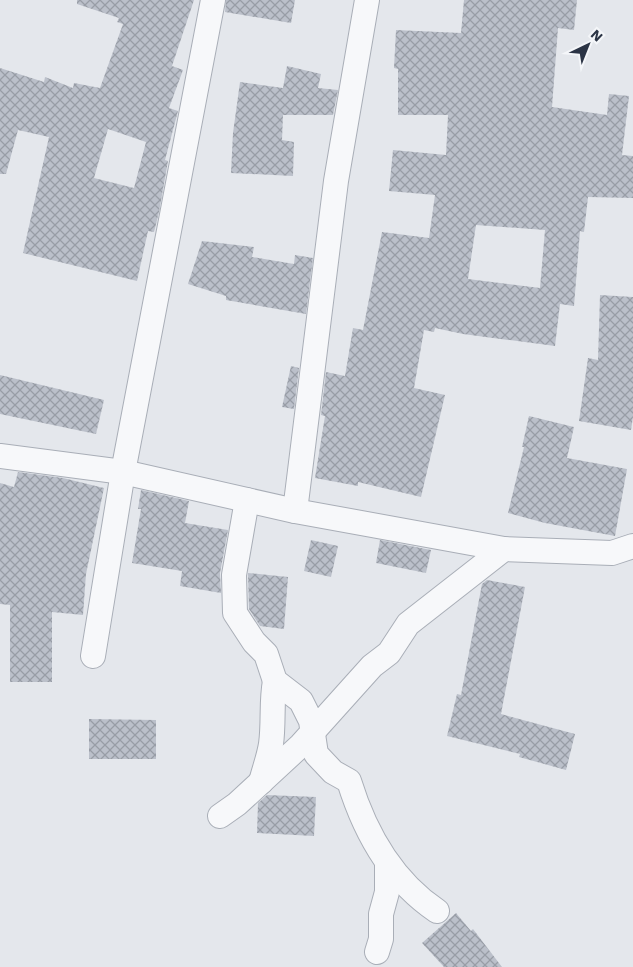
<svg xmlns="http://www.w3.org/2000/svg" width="633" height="967" font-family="'Work Sans',sans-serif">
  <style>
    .building { fill: url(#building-cross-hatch); fill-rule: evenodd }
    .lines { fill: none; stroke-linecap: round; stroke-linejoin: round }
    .street-casing { stroke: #a9aeb7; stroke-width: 26 }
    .street { stroke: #f7f8fa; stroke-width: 24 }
  </style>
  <defs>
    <pattern id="building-cross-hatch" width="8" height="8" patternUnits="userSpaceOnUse" patternTransform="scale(1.25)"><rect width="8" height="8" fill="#bbc0ca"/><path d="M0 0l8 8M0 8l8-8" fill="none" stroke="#989da6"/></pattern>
  </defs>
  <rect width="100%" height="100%" fill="#e4e7ec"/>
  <!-- building -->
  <g class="building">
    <path d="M77,0H194L172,66L183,70L169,108L178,111L165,160L168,161L159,212L154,232L148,231L137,281L23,253L49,137L18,130L6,174H0V68L44,82L45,77L73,88L74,83L100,88L123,24L117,22L119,18L77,4ZM108,129L146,142L134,188L94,178Z"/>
    <polygon points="226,0 295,0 291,23 225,12"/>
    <path d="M464,0H577L574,30L558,28L552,107L607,115L609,94L629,96L622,155L633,156V198L588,197L584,232L580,231L574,306L560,304L555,346L463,334L435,328L434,332L424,330L414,388L445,395L421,497L358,482V486L315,478L325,416L321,415L326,372L345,376L353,328L363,330L382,232L429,238L435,195L389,191L393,150L446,155L448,115H398V69L394,68L396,30L461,33ZM476,225L545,230L540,288L468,279Z"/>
    <polygon points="287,66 321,74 318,88 338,90 333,115 283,115 282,140 294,142 293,176 231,173 233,133 240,82 283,88"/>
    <polygon points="202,241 254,247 252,257 294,264 295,255 313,258 306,314 226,300 226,296 188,284"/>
    <polygon points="600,295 633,297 633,417 631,430 579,421 588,358 598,360"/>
    <polygon points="291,366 299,368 294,409 282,407"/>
    <polygon points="0,375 104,400 96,434 0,414"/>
    <polygon points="529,416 574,427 567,458 627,469 615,536 545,523 508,513 524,447 522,447"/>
    <polygon points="18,472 63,478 104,488 86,574 83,615 52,612 52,682 10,682 10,605 0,604 0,483 14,487"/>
    <polygon points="141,490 189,501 185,523 228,530 220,573 221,593 180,586 182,571 132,563 141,509 138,509"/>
    <polygon points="311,540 338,546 331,577 304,571"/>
    <polygon points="380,540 431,550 426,573 376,563"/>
    <polygon points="248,573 288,577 284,629 260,626 249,609"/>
    <polygon points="487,580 525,587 501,714 575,734 566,770 519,757 520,754 447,736 457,694 461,695 482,584"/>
    <polygon points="89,719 156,720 156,759 89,759"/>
    <polygon points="267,795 316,797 314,836 257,833 258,803"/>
    <polygon points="456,913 471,931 473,929 502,967 444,967 422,943"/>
  </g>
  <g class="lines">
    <!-- street casing -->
    <g class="street-casing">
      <g id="street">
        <polyline points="0,456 123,472 295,511 504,549 612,553 633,546"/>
        <path d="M247,500L234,575L235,613L254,642L266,654L275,681L301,701L311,721L316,754L333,772L349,781C365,833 391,880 437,911"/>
        <polyline points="295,511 336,181 367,0"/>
        <polyline points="93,656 123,472 213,0"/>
        <path d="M261,782C264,770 269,757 271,744C274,722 271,702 275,681"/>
        <polyline points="220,816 237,804 301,745 372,666 389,653 408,624 504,549"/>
        <polyline points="377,952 381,939 381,914 387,892 387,864"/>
      </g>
    </g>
    <!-- street -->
    <use href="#street" class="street"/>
  </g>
  <!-- north arrow -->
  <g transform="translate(588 45) rotate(43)" stroke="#f4f6f9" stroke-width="4" paint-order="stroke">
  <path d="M0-4L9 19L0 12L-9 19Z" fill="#2b3445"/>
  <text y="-8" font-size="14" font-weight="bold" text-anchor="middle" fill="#2b3445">N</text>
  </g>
</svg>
